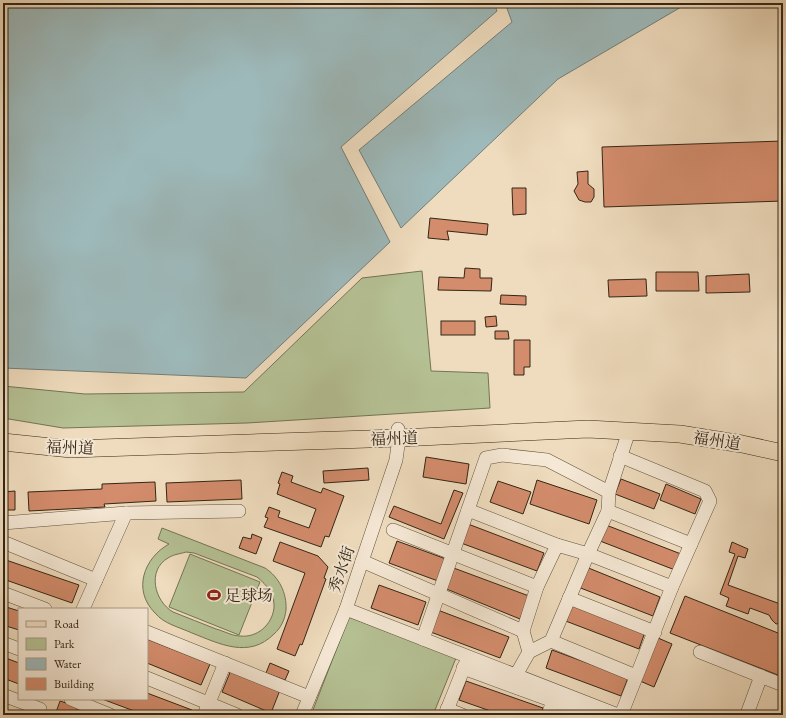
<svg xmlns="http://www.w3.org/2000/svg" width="786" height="718" font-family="'EB Garamond','Noto Serif SC',serif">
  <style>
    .green { fill: #b5c194; stroke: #747454; fill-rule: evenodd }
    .water { fill: #9db9ba; stroke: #737e78 }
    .building { fill: #d38c6c; stroke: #332615 }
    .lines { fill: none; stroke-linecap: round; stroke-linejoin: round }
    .minor-casing { stroke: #62543f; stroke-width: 14 }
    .major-casing { stroke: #332615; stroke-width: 18 }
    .minor { stroke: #f5e8d5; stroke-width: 13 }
    .major { stroke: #efdcbe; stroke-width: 17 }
    .labels { text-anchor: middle; stroke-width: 4; stroke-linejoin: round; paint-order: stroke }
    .street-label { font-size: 16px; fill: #332615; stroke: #f5e8d5 }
    .poi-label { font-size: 16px; fill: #332615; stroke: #f5e8d5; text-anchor: start }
  </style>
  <rect width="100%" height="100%" fill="#efdcbe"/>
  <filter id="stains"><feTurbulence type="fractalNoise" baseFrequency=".005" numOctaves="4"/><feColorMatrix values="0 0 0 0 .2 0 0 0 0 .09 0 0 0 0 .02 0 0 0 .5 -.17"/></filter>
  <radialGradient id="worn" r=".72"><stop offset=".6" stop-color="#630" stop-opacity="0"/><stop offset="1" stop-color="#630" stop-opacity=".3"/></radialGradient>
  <!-- green -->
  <g class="green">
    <polygon points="422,271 431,371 488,373 490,408 247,423 63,428 3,418 3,386 85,394 244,392 362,278"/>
    <path d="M162,528L265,568C279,577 287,593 286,610C285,619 281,628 274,634C249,659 220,644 192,633C179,627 164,624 155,613C132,590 144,558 169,544L158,539ZM186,552L194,553L257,577C267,585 275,595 274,608C272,625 257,638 240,636C232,636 224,631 216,629C202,623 187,618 173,612C154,601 147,570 168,558C174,554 180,554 186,552Z"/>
    <polygon points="190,554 260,582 239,635 169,607"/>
    <polygon points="349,617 456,658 433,715 311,715"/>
  </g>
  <!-- water -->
  <g class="water">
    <polygon points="3,3 494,3 497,11 341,147 390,242 246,378 3,368"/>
    <polygon points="505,3 688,3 558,79 401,228 359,150 512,22"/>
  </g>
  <!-- building -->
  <g class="building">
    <polygon points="783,141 783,201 604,207 602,147"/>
    <polygon points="588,171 588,184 594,189 594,197 591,202 585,202 579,200 574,191 578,184 577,172"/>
    <polygon points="512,188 526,188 526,214 513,215"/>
    <polygon points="430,218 488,224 487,235 447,231 449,240 428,238"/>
    <polygon points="465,268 480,269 480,278 492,278 491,291 438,290 439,277 464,278"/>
    <polygon points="656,272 698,272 699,291 656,291"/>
    <polygon points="749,274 750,292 706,293 706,276"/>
    <polygon points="646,279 647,296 609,297 608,280"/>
    <polygon points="501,295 526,296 526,305 500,304"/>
    <polygon points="496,316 497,326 486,327 485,317"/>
    <rect x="441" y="321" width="34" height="14"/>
    <polygon points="495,331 508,331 509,339 495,339"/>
    <polygon points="514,340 530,340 530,367 524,367 524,375 514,375"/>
    <polygon points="426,457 469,464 466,484 423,477"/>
    <polygon points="368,468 369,480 324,483 323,471"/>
    <polygon points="282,472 293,476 291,482 321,493 323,488 344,496 329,537 325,536 321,547 264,527 268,518 265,517 269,507 280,511 278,517 309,528 316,509 277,494 280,484 278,483"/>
    <polygon points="621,479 660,494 654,509 615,494"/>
    <polygon points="241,480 242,499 167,502 166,483"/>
    <polygon points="537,480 597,500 589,524 530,504"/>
    <polygon points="498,481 531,492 523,514 490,502"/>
    <polygon points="155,482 156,501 104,504 105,507 29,511 28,492 102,489 102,484"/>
    <polygon points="666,484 701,499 695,514 660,500"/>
    <polygon points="454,490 463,493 444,539 389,517 394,506 441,524"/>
    <polygon points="15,491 15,510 3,510 3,492"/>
    <polygon points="468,524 544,553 537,571 461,543"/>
    <polygon points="606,525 681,554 675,570 600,541"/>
    <polygon points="252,534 262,538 256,554 239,548 243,537 251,539"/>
    <polygon points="397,541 446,559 438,581 389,563"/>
    <polygon points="280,542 318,556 328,567 324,578 326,579 302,645 300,644 295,656 277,649 305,573 273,561"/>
    <polygon points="732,542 748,549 745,558 738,556 728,585 783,605 782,623 776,624 772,620 769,615 750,608 748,614 726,606 729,598 720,594 735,554 729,552"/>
    <polygon points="3,559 79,585 72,603 3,579"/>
    <polygon points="451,567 529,596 520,619 444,588"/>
    <polygon points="586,567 660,597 653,616 578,587"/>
    <polygon points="379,585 426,602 418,625 371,608"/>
    <polygon points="685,596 783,635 783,677 670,633"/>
    <polygon points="569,604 645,632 639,649 563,620"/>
    <polygon points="3,606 19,611 19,630 3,625"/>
    <polygon points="435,609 509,637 500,658 428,631"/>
    <polygon points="658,638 672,644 654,687 640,681"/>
    <polygon points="147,639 210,664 201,685 147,663"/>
    <polygon points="552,650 628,678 621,696 546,668"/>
    <polygon points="3,657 19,663 19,684 3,678"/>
    <polygon points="270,663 289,671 285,680 266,673"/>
    <polygon points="231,670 280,690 271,713 222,692"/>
    <polygon points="466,681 543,708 541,715 502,715 459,700"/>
    <polygon points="147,693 192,710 190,715 145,715 102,699 147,699"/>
    <polygon points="60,701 78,707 75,715 55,715"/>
    <polygon points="3,709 20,715 3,715"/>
  </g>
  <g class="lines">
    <!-- minor casing -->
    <g class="minor-casing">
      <g id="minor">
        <polyline points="620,456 705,491 710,501 672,587 621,715"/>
        <polyline points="468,510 557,545"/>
        <polyline points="608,511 691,544"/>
        <polyline points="3,523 126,513 239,511"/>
        <polyline points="393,530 537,587"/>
        <polyline points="3,542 96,580"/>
        <polyline points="362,561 523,631"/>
        <polyline points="3,593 45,609"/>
        <polyline points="569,598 655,632"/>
        <polyline points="83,609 126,513"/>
        <polyline points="346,609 618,715"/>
        <polyline points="147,632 309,697"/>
        <polyline points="423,639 486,458 502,455 547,460 609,492"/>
        <polyline points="551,641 636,676"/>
        <polyline points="3,643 19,649"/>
        <polyline points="529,652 551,641 588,554 672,587"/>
        <polyline points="700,652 783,685"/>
        <polyline points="463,668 553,701 587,715"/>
        <polyline points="516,675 529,652 523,631 537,587 557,545 588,554 608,511 609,492 629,431"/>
        <polyline points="147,678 237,715"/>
        <polyline points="3,695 40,709"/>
        <polyline points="71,699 110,715"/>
        <polyline points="447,709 462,715"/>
        <polyline points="747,714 761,676"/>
        <polyline points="204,715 225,663"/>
        <polyline points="302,715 346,609 396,460 399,438 398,429"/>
        <polyline points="445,715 467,660"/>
        <polyline points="548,715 553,701"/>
      </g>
    </g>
    <!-- major casing -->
    <g class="major-casing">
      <polyline id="major" points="3,442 71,449 399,438 588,429 680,434 742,444 783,453"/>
    </g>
    <!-- minor -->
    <use href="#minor" class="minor"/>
    <!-- major -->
    <use href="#major" class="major"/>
  </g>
  <!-- icons -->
  <defs>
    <g id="stadium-bare" transform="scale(1.08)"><path d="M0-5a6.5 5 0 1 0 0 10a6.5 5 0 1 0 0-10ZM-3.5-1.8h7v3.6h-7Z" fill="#8f2418" stroke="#f5e8d5" stroke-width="2.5" paint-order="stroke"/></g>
  </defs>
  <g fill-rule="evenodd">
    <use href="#stadium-bare" x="214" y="595"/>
  </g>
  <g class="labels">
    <!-- street labels -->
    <g class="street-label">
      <text transform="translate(394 438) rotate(-2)" y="6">福州道</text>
      <text transform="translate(717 440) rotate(9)" y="6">福州道</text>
      <text transform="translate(70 447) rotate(2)" y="6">福州道</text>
      <text transform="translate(341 569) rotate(-71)" y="6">秀水街</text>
    </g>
    <!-- poi labels -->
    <g class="poi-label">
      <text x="225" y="601">足球场</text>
    </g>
  </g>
  <!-- margin -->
  <rect width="786" height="718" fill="none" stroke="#efdcbe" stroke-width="16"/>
  <rect x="4" y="4" width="778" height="710" fill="none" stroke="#332615" stroke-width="2"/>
  <rect x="8" y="8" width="770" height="702" fill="none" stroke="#332615"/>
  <!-- legend -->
  <rect x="18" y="608" width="130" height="92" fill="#f5e8d5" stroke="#a79a88"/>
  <rect x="26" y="621" width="20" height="6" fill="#efdcbe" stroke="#a79a88"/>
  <text x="54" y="628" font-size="12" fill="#332615">Road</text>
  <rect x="26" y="638" width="20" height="12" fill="#b5c194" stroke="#a79a88"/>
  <text x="54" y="648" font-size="12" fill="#332615">Park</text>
  <rect x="26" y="658" width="20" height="12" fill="#9db9ba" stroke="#a79a88"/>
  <text x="54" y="668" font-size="12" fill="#332615">Water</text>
  <rect x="26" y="678" width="20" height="12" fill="#d38c6c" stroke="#a79a88"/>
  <text x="54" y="688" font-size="12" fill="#332615">Building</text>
  <rect width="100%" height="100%" filter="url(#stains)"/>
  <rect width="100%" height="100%" fill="url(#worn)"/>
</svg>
